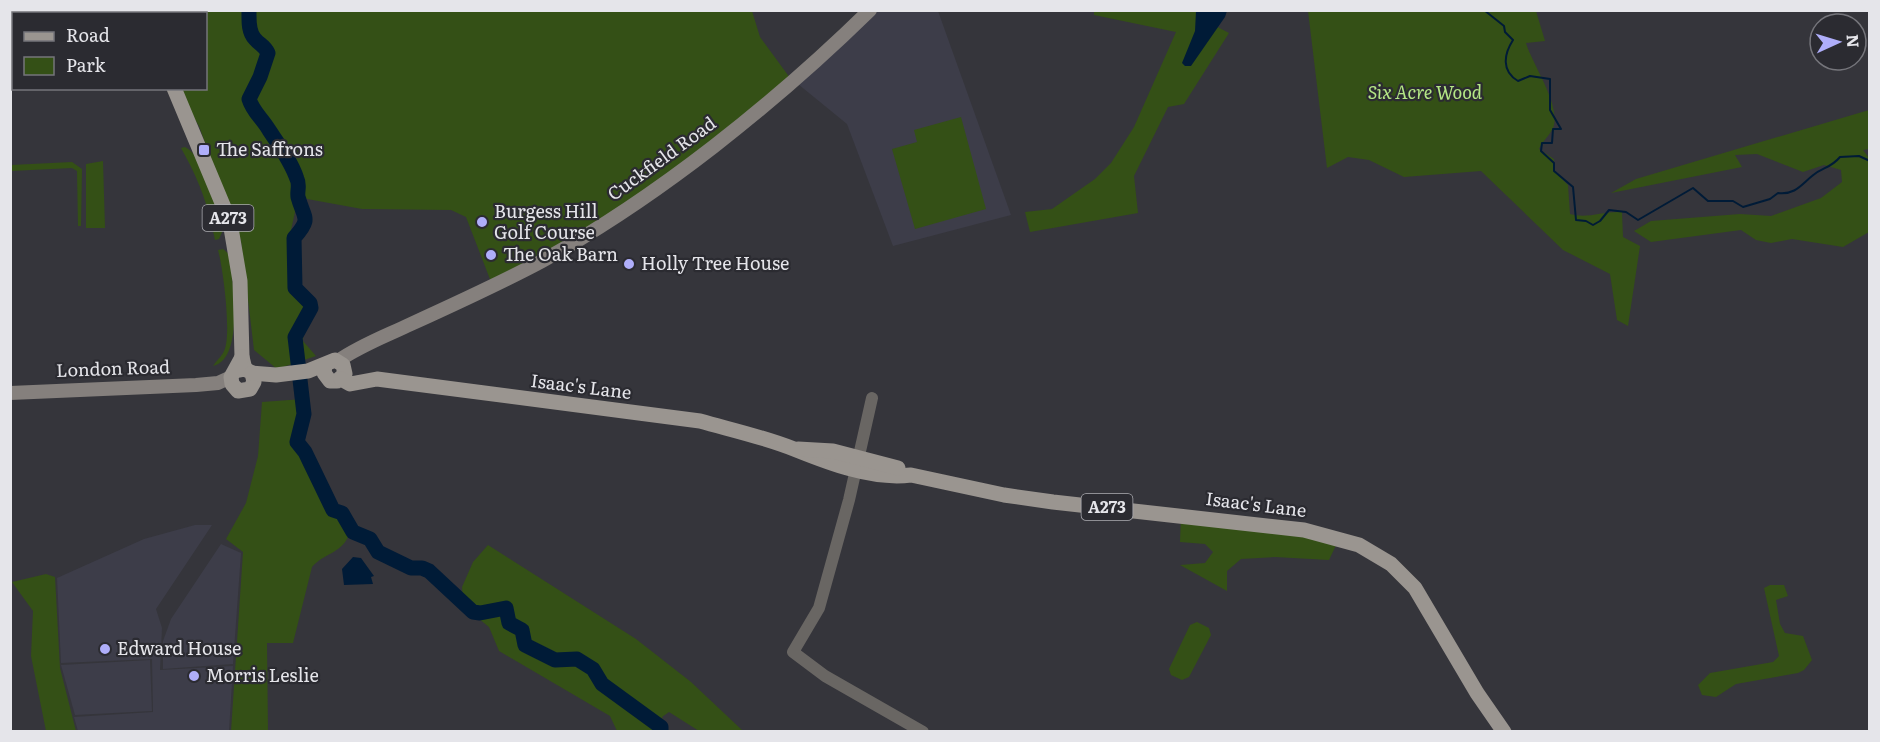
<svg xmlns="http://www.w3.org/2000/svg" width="1880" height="742" font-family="Literata,serif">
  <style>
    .built { fill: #3d3d49 }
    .green { fill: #345016 }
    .water { fill: #001b37 }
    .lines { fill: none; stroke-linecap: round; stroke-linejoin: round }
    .stream { stroke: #001b37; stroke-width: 2 }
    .river { stroke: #001b37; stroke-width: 15 }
    .tertiary { stroke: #696663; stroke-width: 12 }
    .secondary { stroke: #85807d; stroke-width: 14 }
    .primary { stroke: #9a9590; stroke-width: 15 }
    .poi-dot { fill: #afaefa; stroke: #2b2b31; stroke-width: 2 }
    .labels { text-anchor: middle; stroke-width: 4.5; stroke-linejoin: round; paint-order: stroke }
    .shield { fill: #2b2b31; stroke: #adadb2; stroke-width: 1.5 }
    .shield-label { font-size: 16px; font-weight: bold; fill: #e5e5ea }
    .park-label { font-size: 18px; font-style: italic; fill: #b4e685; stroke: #2b2b31 }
    .poi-label { font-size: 18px; fill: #e5e5ea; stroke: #2b2b31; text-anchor: start }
    .street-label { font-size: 18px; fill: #e5e5ea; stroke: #2b2b31 }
  </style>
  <rect width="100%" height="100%" fill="#35353b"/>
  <!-- built -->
  <g class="built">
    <polygon points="878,11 938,11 1011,215 893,246 847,124 798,84"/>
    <polygon points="195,525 212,525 156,609 162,628 160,670 233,666 229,731 78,731 74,717 153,712 152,659 61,663 57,578 144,539"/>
    <polygon points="221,544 241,553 233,664 163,669 163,641 171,619"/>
    <polygon points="150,660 152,711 75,715 61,665"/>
  </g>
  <!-- green -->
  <g class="green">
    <polygon points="165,10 752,11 760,37 793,82 661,183 493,287 466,217 451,210 362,209 307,199 296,183 299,194 291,230 294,296 305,308 303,341 316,356 277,369 254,350 241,241 199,126 176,89 206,88 206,14 165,14"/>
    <polygon points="1094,11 1203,11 1212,24 1229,33 1184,104 1168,107 1134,176 1138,213 1030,232 1025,212 1052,209 1095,179 1111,163 1134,127 1176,32 1094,15"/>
    <path d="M1308,11H1536L1545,41L1526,43C1532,64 1564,109 1552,130C1548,137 1542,142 1539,149L1554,159V171L1568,185L1570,214C1588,219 1602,211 1622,212L1623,237L1640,246L1628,326L1617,320L1610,274L1563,250L1481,171L1404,177L1369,160L1348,157L1327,168Z"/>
    <polygon points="1869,110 1869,149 1863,150 1869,158 1869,232 1843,247 1792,239 1771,243 1756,240 1741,230 1651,242 1634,231 1651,221 1740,214 1771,216 1821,198 1842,182 1841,170 1824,165 1803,172 1757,154 1735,155 1742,167 1611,193 1636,179"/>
    <polygon points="961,117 986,209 915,229 892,149 917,142 914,130"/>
    <path d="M185,147C205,157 217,207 224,228L219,239L215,240C208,204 199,180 181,148Z"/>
    <polygon points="103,161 105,228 86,228 86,164"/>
    <polygon points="72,162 82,169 81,226 78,226 77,171 72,168 11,171 11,165"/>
    <path d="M223,249L230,255C232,280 245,359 213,366C216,361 222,356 224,351C232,335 223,268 218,250Z"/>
    <path d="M303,399L296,442C318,471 333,506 353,537H348C341,553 323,554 312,567L293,643H267L268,731H231L243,552L226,539L246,503L258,456L262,402Z"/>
    <polygon points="1181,516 1339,539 1329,560 1275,557 1241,559 1227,571 1227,591 1180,565 1205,563 1213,552 1205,544 1180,542"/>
    <polygon points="488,545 636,639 691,682 743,731 699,731 669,712 662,717 667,731 617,731 610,716 499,651 489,627 468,610 463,603 462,587 473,562"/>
    <polygon points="46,574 55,577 60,668 76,731 46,731 31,656 33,611 12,582"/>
    <polygon points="1770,585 1784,585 1788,596 1776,600 1780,624 1785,633 1803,636 1812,660 1804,670 1798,673 1736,684 1716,697 1702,695 1698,685 1710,673 1773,662 1779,656 1764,588"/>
    <polygon points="1197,622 1209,628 1211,635 1189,677 1182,680 1171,675 1169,669 1190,625"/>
  </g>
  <!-- water -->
  <g class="water">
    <polygon points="1196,11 1227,11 1225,17 1191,66 1185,66 1182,63 1195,31"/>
    <polygon points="353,557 361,558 374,576 371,577 373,584 344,585 342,569"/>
  </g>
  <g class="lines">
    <!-- stream -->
    <path class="stream" d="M1484,10L1504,26L1505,32L1513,40C1504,54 1501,71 1518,81L1530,76L1550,79V110L1561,129H1553L1552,143H1542L1541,151L1554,163V171L1573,187L1576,220L1586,221L1593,225L1600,221L1609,210L1626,212L1638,220L1693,188L1708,201H1733L1743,207L1770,199L1778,193C1795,195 1801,185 1812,176C1822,167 1830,169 1840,157L1859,156L1870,161"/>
    <!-- river -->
    <path class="river" d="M249,10C249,20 248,32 255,39C260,45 264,45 268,53L260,77L249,99C253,112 262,118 269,130C279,145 291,161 297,179C300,185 297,191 298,197C304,219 312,218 294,238L295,288L310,303L311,308L295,337L304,414L297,442L305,452L333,510L342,513L353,532L370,539L378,552L411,568H422L429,571L473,612L480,613L506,608L509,623L522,630L525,645L555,660L577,659L593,669L602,684L661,727V732"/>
    <!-- tertiary -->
    <polyline class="tertiary" points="872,398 849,500 819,608 793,652 825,676 923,732"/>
    <!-- secondary -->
    <g class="secondary">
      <path d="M338,361C361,345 386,336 411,324C455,304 499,284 542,261C658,197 775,103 870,10"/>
      <polyline points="10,393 196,385 218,383 231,377"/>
    </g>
    <!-- primary -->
    <g class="primary">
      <polyline points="163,14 163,10"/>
      <polyline points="174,88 230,222 240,281 242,357 245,369"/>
      <polyline points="235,371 245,369 252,373 254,382 250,389 238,391 232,384 231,377 242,357"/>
      <polyline points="252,373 276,375 308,371 335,360 343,365 345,374 337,381 330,381 324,373 325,366"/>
      <path d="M341,379L350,384L377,379L700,421C732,430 764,437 794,449C829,463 872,480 911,475L1004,495L1053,502L1304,530L1359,545L1391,564L1415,588L1477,693L1504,732"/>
      <polyline points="798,449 833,451 898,468"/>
    </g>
  </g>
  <!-- markers -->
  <g class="poi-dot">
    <rect x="198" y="144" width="12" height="12" rx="3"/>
    <circle cx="482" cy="222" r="6"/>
    <circle cx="491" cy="255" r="6"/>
    <circle cx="629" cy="264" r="6"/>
    <circle cx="105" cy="649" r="6"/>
    <circle cx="194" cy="676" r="6"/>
  </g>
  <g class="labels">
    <!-- shield labels -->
    <g class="shield">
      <rect x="202.5" y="205" width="51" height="26" rx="4.5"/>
      <rect x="1081.5" y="494" width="51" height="26" rx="4.5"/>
    </g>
    <g class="shield-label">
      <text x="228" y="224">A273</text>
      <text x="1107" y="513">A273</text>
    </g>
    <!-- park labels -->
    <g class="park-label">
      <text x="1425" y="99">Six Acre Wood</text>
    </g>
    <!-- poi labels -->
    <g class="poi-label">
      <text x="216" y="156">The Saffrons</text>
      <text x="494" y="218">Burgess Hill<tspan x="494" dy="21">Golf Course</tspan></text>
      <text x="503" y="261">The Oak Barn</text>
      <text x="641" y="270">Holly Tree House</text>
      <text x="117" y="655">Edward House</text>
      <text x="206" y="682">Morris Leslie</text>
    </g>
    <!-- street labels -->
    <g class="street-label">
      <text transform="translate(662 159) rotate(-36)" y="6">Cuckfield Road</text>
      <text transform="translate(113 369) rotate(-2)" y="6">London Road</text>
      <text transform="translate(581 387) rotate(7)" y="6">Isaac's Lane</text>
      <text transform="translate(1256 505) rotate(7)" y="6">Isaac's Lane</text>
    </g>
  </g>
  <!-- border -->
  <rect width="1880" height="742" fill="none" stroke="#e5e5ea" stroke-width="24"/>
  <!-- legend -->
  <rect x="12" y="12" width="195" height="78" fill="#2b2b31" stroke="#75757b" stroke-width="1.5"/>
  <rect x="24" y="32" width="30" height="9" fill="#9a9590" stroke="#75757b" stroke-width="1.5"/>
  <text x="66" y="42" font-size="18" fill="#e5e5ea">Road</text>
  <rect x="24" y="57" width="30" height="18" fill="#345016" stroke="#75757b" stroke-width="1.5"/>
  <text x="66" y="72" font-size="18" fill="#e5e5ea">Park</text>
  <!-- north arrow -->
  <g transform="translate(1838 42) rotate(86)"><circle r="28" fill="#2b2b31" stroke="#75757b" stroke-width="1.5"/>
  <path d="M0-4.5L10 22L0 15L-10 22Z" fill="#afaefa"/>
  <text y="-9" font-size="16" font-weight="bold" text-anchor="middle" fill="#e5e5ea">N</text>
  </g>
</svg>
